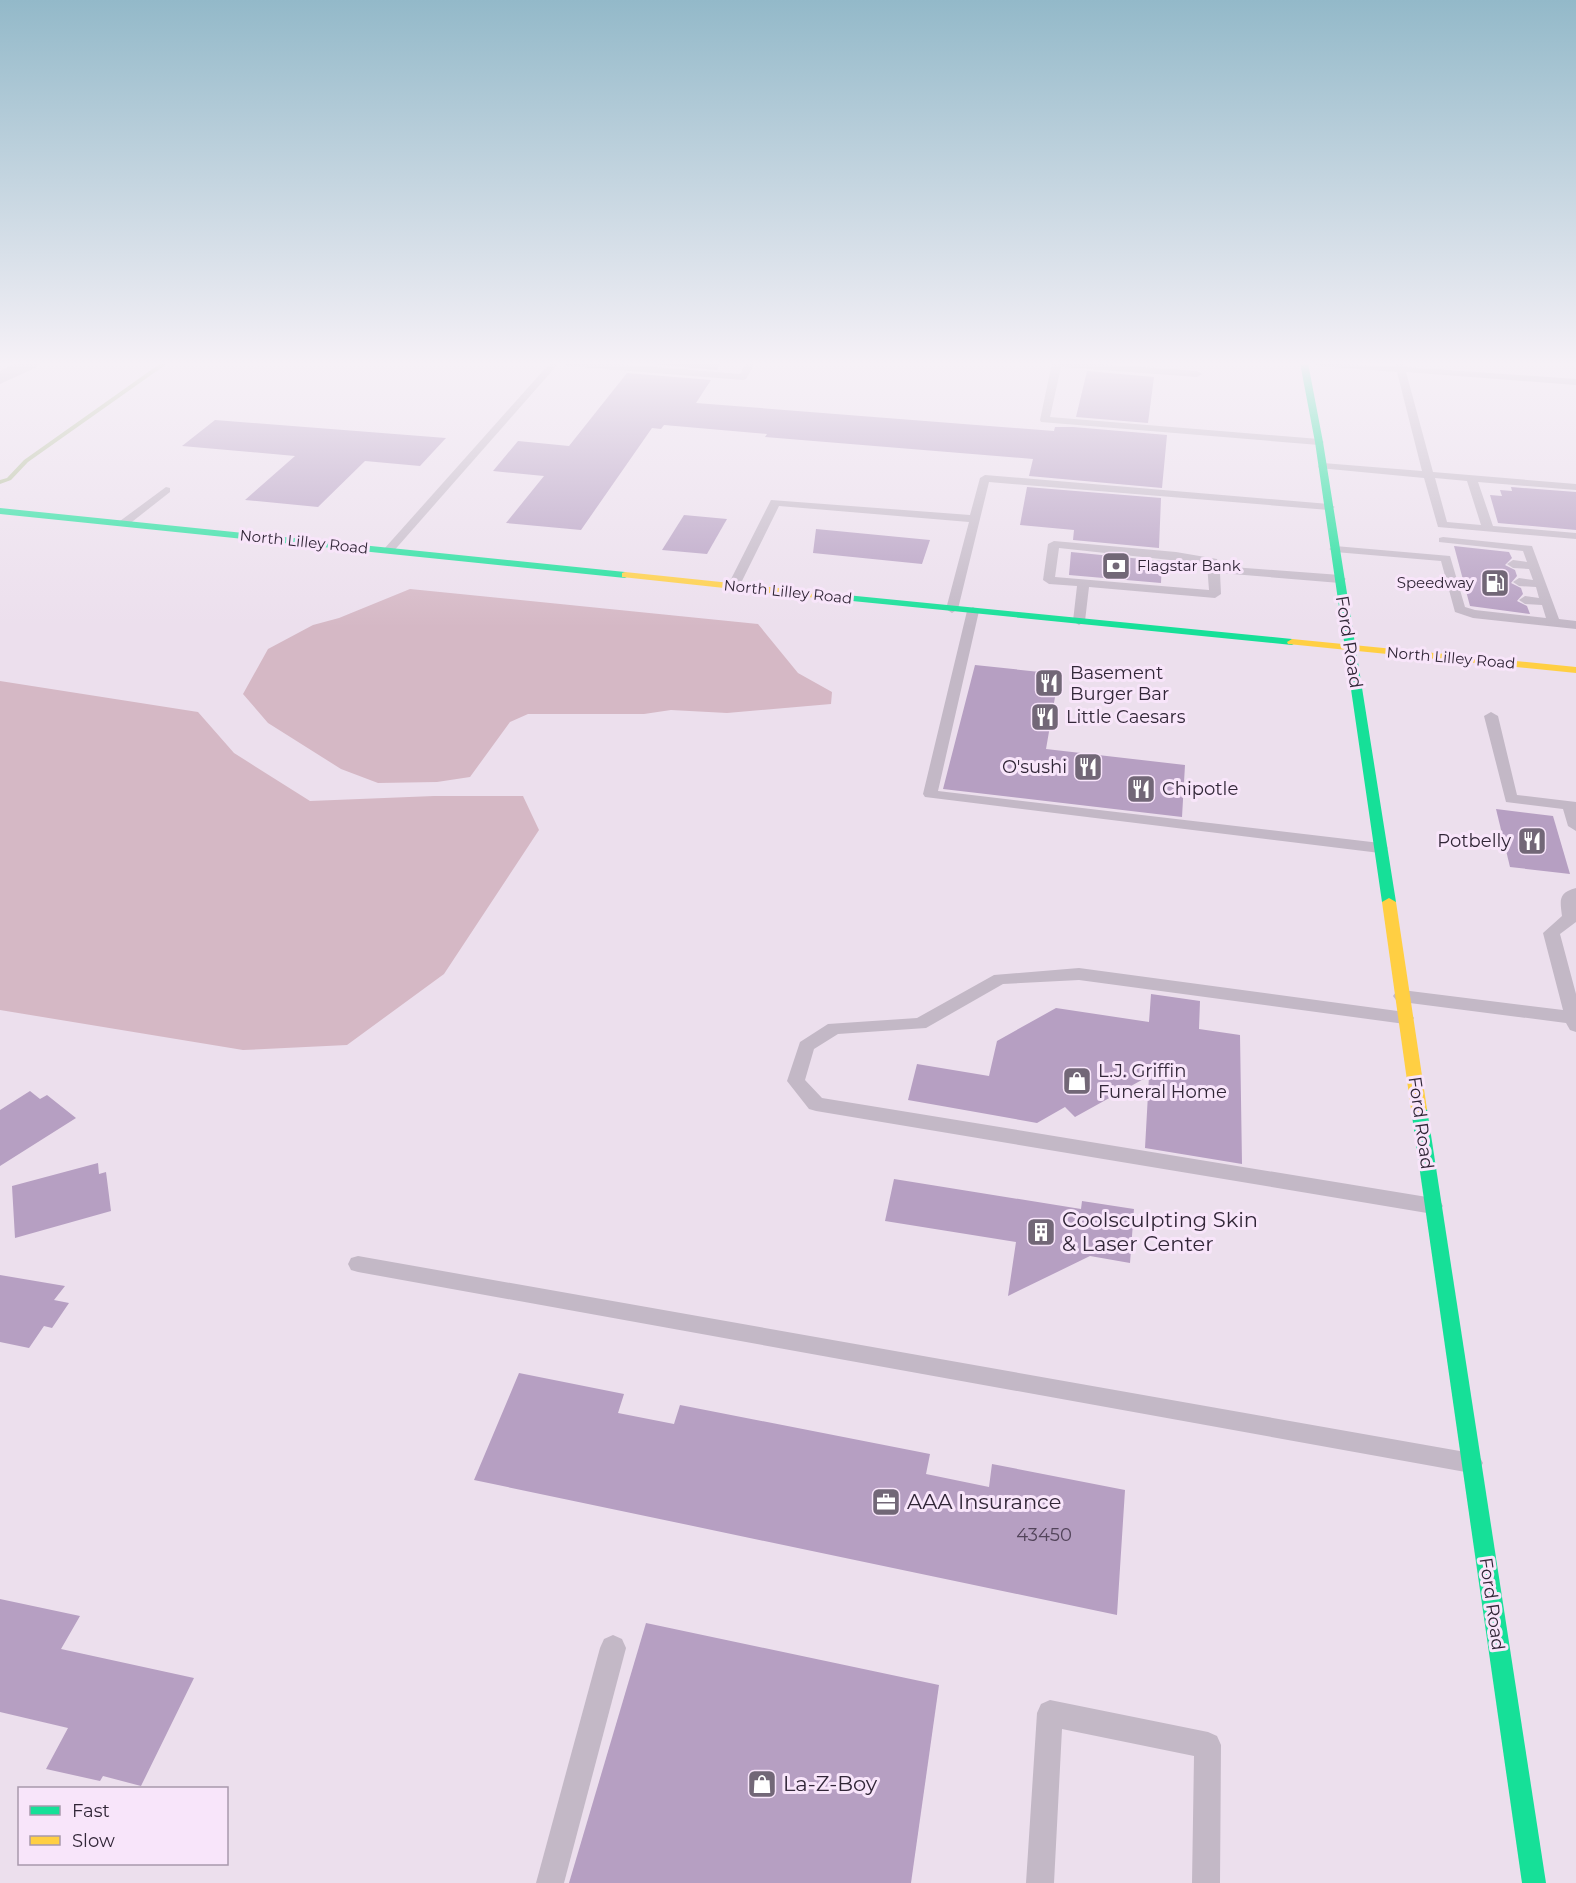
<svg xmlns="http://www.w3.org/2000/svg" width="1576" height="1883" font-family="Montserrat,sans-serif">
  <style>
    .green { fill: #d5b8c5 }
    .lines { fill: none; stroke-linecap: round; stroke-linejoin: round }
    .stream { fill: #b3c09a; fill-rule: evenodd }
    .building { fill: #b69fc2 }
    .lane { fill: #c3b8c6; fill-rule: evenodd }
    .street { fill: #c3b8c6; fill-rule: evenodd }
    .fast { fill: #16e098; fill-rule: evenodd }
    .slow { fill: #ffcf43; fill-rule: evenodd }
    .labels { text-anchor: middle; stroke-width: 6; stroke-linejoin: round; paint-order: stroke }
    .far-street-label { font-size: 15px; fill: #312637; stroke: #f8e5fa }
    .far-poi-label { font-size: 15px; fill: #312637; stroke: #f8e5fa; text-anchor: start }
    .street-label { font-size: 18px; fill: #312637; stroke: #f8e5fa }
    .poi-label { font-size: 18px; fill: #312637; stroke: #f8e5fa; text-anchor: start }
    .near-number-label { font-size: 18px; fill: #52445a }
    .near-poi-label { font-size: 21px; fill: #312637; stroke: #f8e5fa; text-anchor: start }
  </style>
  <rect width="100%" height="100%" fill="#ecdfed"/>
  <!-- green -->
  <g class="green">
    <polygon points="410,589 758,624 798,673 832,692 831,704 727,713 671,710 644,714 528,714 510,722 470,777 437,782 378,783 341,769 268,723 243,694 268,649 313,625 339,618"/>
    <polygon points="0,681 198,712 234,753 310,801 434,796 523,796 539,830 444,974 347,1045 243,1050 0,1010"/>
  </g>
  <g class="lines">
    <!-- stream -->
    <polygon class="stream" points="161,363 168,363 28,462 11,480 0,484 0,480 7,478 24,460"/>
  </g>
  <!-- building -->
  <g class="building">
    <polygon points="639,363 721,363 717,370"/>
    <polygon points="1087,371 1154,377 1148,423 1076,417"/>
    <polygon points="627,373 711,380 696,403 1054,431 1055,427 1073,427 1167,435 1162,488 1029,476 1033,459 765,437 767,434 664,425 661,429 652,428 581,530 506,523 544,476 493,471 518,441 569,446"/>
    <polygon points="215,420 446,438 420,466 365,461 318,507 245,500 295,456 182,446"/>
    <polygon points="1027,487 1161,498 1159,548 1073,540 1074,530 1020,525"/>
    <polygon points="1511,487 1576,492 1576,530 1498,523 1490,495 1502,496 1500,490 1512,491"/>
    <polygon points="684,515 727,519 707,554 662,550"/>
    <polygon points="816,529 930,540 922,564 813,553"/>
    <polygon points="1454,546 1509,552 1512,558 1505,565 1515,570 1517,576 1511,583 1521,588 1523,594 1517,601 1527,606 1530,614 1470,606"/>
    <polygon points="1071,552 1162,561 1161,583 1069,575"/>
    <polygon points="975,665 1059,674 1046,749 1185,765 1182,817 943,789"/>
    <polygon points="1496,809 1553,816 1570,874 1510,867"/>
    <polygon points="1151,994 1200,1001 1199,1029 1240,1035 1242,1164 1145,1148 1149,1076 1075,1117 1065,1107 1037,1123 908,1100 917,1064 989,1076 997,1041 1056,1008 1149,1022"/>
    <polygon points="30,1091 40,1099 47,1095 76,1118 0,1166 0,1110"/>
    <polygon points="98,1163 99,1174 106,1172 111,1211 15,1238 12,1186"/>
    <polygon points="894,1179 1081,1209 1082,1201 1134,1209 1130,1263 1090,1256 1008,1296 1016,1242 885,1221"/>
    <polygon points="0,1275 65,1286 54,1300 69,1303 52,1328 44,1326 29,1348 0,1342"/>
    <polygon points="519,1373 624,1394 618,1413 674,1424 680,1405 930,1454 926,1474 989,1487 992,1464 1125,1490 1117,1615 474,1480"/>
    <polygon points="0,1599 80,1616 61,1649 194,1678 141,1786 103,1776 100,1781 46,1769 68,1728 0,1712"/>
    <polygon points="646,1623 939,1685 911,1883 569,1883"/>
  </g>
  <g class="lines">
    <!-- lane -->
    <g class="lane">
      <polygon points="550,363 559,363 392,553 384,553 384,549"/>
      <polygon points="563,363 607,363 740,374 746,363 755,363 746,379 743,380 567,366"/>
      <polygon points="1052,363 1088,363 1197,371 1202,374 1197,377 1061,367 1050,417 1319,439 1324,442 1319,445 1041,422 1040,420"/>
      <path d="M1314,363L1395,366V363H1404L1405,367L1576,379V385L1406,372L1433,472L1576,484V490L1478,482L1493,526L1576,533V539L1438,527L1424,478L1319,468L1318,466L1323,463L1422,471L1397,372L1318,366ZM1435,478L1467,481L1481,525L1447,522Z"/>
      <polygon points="985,475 1329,504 1335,507 1329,510 989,482 958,609 952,613 946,609 969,522 779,506 739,587 733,591 727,587 771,500 970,515 980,478"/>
      <polygon points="166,487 170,488 170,492 128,525 120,525 120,521"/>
      <polygon points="1443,537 1532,546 1559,619 1576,621 1576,629 1473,618 1455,612 1441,561 1335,552 1329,549 1335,546 1450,556 1465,607 1475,610 1546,618 1542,605 1525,604 1519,600 1525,596 1539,598 1536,587 1519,586 1513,582 1519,578 1533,580 1529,569 1513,568 1507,564 1513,560 1527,562 1523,551 1439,542 1439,538"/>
      <path d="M1054,541L1176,552L1217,559L1219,566L1340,575L1346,579L1340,583L1220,573L1221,594L1215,598L1089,587L1085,621L1079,625L1073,621L1077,586L1049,584L1043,580L1048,544ZM1059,548L1207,564L1209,590L1055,577Z"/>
      <polygon points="973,607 979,611 938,791 1380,843 1388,848 1380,853 925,797 923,794 967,611"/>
      <polygon points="1491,712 1498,716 1517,795 1576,802 1576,831 1568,826 1563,809 1506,802 1484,716"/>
      <path d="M1576,888V922L1560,934L1576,994V1032L1570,1030L1566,1023L1402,1002L1396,1000L1393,996L1396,992L1402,990L1563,1010L1543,933L1562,916C1560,900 1558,893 1576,888Z"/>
      <polygon points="1079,968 1405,1012 1411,1014 1414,1018 1411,1022 1405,1024 1079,980 1003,984 926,1028 838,1034 814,1049 805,1080 822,1098 1433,1198 1440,1201 1443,1206 1440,1211 1433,1214 816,1111 809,1109 787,1081 800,1042 828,1024 917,1018 994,975"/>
      <polygon points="358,1256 1471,1453 1479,1456 1483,1463 1479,1470 1471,1473 358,1272 351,1270 348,1264 351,1258"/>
      <polygon points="613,1635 622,1639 626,1648 564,1883 536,1883 600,1648 604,1639"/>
      <polygon points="1050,1700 1208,1732 1217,1736 1221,1745 1220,1883 1192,1883 1194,1756 1062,1729 1054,1883 1026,1883 1037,1713 1041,1704"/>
    </g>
    <!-- street -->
    <polygon class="street" points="15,363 39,363 37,367 0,384 0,371"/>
    <!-- fast -->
    <g class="fast">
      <polygon points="1300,363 1308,363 1323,442 1396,902 1389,906 1382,902 1315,442"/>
      <polygon points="0,508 625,572 630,575 625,578 0,514"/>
      <polygon points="826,593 1292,639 1297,642 1292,645 822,598 822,594"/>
      <polygon points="1419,1103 1424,1105 1427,1109 1546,1883 1522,1883 1411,1109 1414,1105"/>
    </g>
    <!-- slow -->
    <g class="slow">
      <polygon points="625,572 826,593 831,596 826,599 622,577 622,573"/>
      <polygon points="1292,639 1576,667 1576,673 1288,644 1287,642"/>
      <polygon points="1389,898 1396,902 1427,1109 1424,1113 1414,1113 1411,1109 1382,902"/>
    </g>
  </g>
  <!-- sky -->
  <linearGradient id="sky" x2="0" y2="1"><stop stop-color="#93b9c9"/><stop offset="0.58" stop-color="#f6f1f7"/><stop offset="1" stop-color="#f6f1f7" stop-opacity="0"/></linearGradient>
  <rect width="1576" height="627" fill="url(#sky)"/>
  <!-- icons -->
  <defs>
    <g id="bank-square" transform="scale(1.5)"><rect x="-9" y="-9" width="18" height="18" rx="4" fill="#726777" stroke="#f8e5fa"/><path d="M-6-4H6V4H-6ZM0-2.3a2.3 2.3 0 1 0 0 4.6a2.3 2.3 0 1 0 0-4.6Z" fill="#fff"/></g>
    <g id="fuel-square" transform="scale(1.5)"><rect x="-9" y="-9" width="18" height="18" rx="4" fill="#726777" stroke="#f8e5fa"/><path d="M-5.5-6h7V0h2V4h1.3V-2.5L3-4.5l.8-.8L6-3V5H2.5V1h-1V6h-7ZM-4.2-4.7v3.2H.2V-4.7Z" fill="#fff"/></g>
    <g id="restaurant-square" transform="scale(1.5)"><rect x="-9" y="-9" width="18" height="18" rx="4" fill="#726777" stroke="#f8e5fa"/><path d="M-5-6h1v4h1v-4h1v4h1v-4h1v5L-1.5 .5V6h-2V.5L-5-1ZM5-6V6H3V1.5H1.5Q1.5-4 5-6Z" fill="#fff"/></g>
    <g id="shop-square" transform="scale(1.5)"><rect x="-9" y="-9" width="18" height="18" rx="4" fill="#726777" stroke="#f8e5fa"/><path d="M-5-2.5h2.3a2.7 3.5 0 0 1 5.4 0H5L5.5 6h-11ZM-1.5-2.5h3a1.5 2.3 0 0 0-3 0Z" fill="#fff"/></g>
    <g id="building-square" transform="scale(1.5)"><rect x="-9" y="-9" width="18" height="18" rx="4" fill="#726777" stroke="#f8e5fa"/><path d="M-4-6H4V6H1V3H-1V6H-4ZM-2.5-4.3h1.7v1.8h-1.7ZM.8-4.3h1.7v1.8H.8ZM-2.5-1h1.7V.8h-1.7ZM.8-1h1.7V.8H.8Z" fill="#fff"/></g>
    <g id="office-square" transform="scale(1.5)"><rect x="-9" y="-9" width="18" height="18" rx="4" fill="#726777" stroke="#f8e5fa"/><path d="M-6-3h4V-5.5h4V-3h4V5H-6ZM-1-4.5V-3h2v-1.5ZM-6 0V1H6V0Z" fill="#fff"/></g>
  </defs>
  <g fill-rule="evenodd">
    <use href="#bank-square" x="1116" y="566"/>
    <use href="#fuel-square" x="1495" y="583"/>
    <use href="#restaurant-square" x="1049" y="683"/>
    <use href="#restaurant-square" x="1045" y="717"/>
    <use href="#restaurant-square" x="1088" y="767"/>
    <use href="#restaurant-square" x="1141" y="789"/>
    <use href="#restaurant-square" x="1532" y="841"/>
    <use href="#shop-square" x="1077" y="1081"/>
    <use href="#building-square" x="1041" y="1232"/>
    <use href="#office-square" x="886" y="1502"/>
    <use href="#shop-square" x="762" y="1784"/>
  </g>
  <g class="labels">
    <!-- far-street labels -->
    <g class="far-street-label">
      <text transform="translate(304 542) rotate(6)" y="5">North Lilley Road</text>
      <text transform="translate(788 592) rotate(6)" y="5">North Lilley Road</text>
      <text transform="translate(1451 658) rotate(5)" y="5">North Lilley Road</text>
    </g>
    <!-- far-poi labels -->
    <g class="far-poi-label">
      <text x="1137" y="571">Flagstar Bank</text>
      <text x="1474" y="588" text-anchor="end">Speedway</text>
    </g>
    <!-- street labels -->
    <g class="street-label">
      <text transform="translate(1349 642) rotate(81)" y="6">Ford Road</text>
      <text transform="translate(1421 1123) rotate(82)" y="6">Ford Road</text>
      <text transform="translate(1492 1604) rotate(82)" y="6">Ford Road</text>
    </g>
    <!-- poi labels -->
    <g class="poi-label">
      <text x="1070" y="679">Basement<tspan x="1070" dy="21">Burger Bar</tspan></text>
      <text x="1066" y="723">Little Caesars</text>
      <text x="1067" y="773" text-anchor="end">O'sushi</text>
      <text x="1162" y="795">Chipotle</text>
      <text x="1511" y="847" text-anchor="end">Potbelly</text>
      <text x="1098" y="1077">L.J. Griffin<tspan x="1098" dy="21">Funeral Home</tspan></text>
    </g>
    <!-- near-number labels -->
    <g class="near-number-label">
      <text x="1044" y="1541">43450</text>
    </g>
    <!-- near-poi labels -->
    <g class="near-poi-label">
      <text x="1062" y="1227">Coolsculpting Skin<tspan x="1062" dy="24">&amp; Laser Center</tspan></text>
      <text x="907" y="1509">AAA Insurance</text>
      <text x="783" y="1791">La-Z-Boy</text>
    </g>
  </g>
  <!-- legend -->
  <rect x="18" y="1787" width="210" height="78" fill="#f8e5fa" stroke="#a899ac" stroke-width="1.5"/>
  <rect x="30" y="1806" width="30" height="9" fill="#16e098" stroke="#a899ac" stroke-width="1.5"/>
  <text x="72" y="1817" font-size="18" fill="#312637">Fast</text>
  <rect x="30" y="1836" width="30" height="9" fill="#ffcf43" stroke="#a899ac" stroke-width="1.5"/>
  <text x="72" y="1847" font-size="18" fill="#312637">Slow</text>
</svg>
